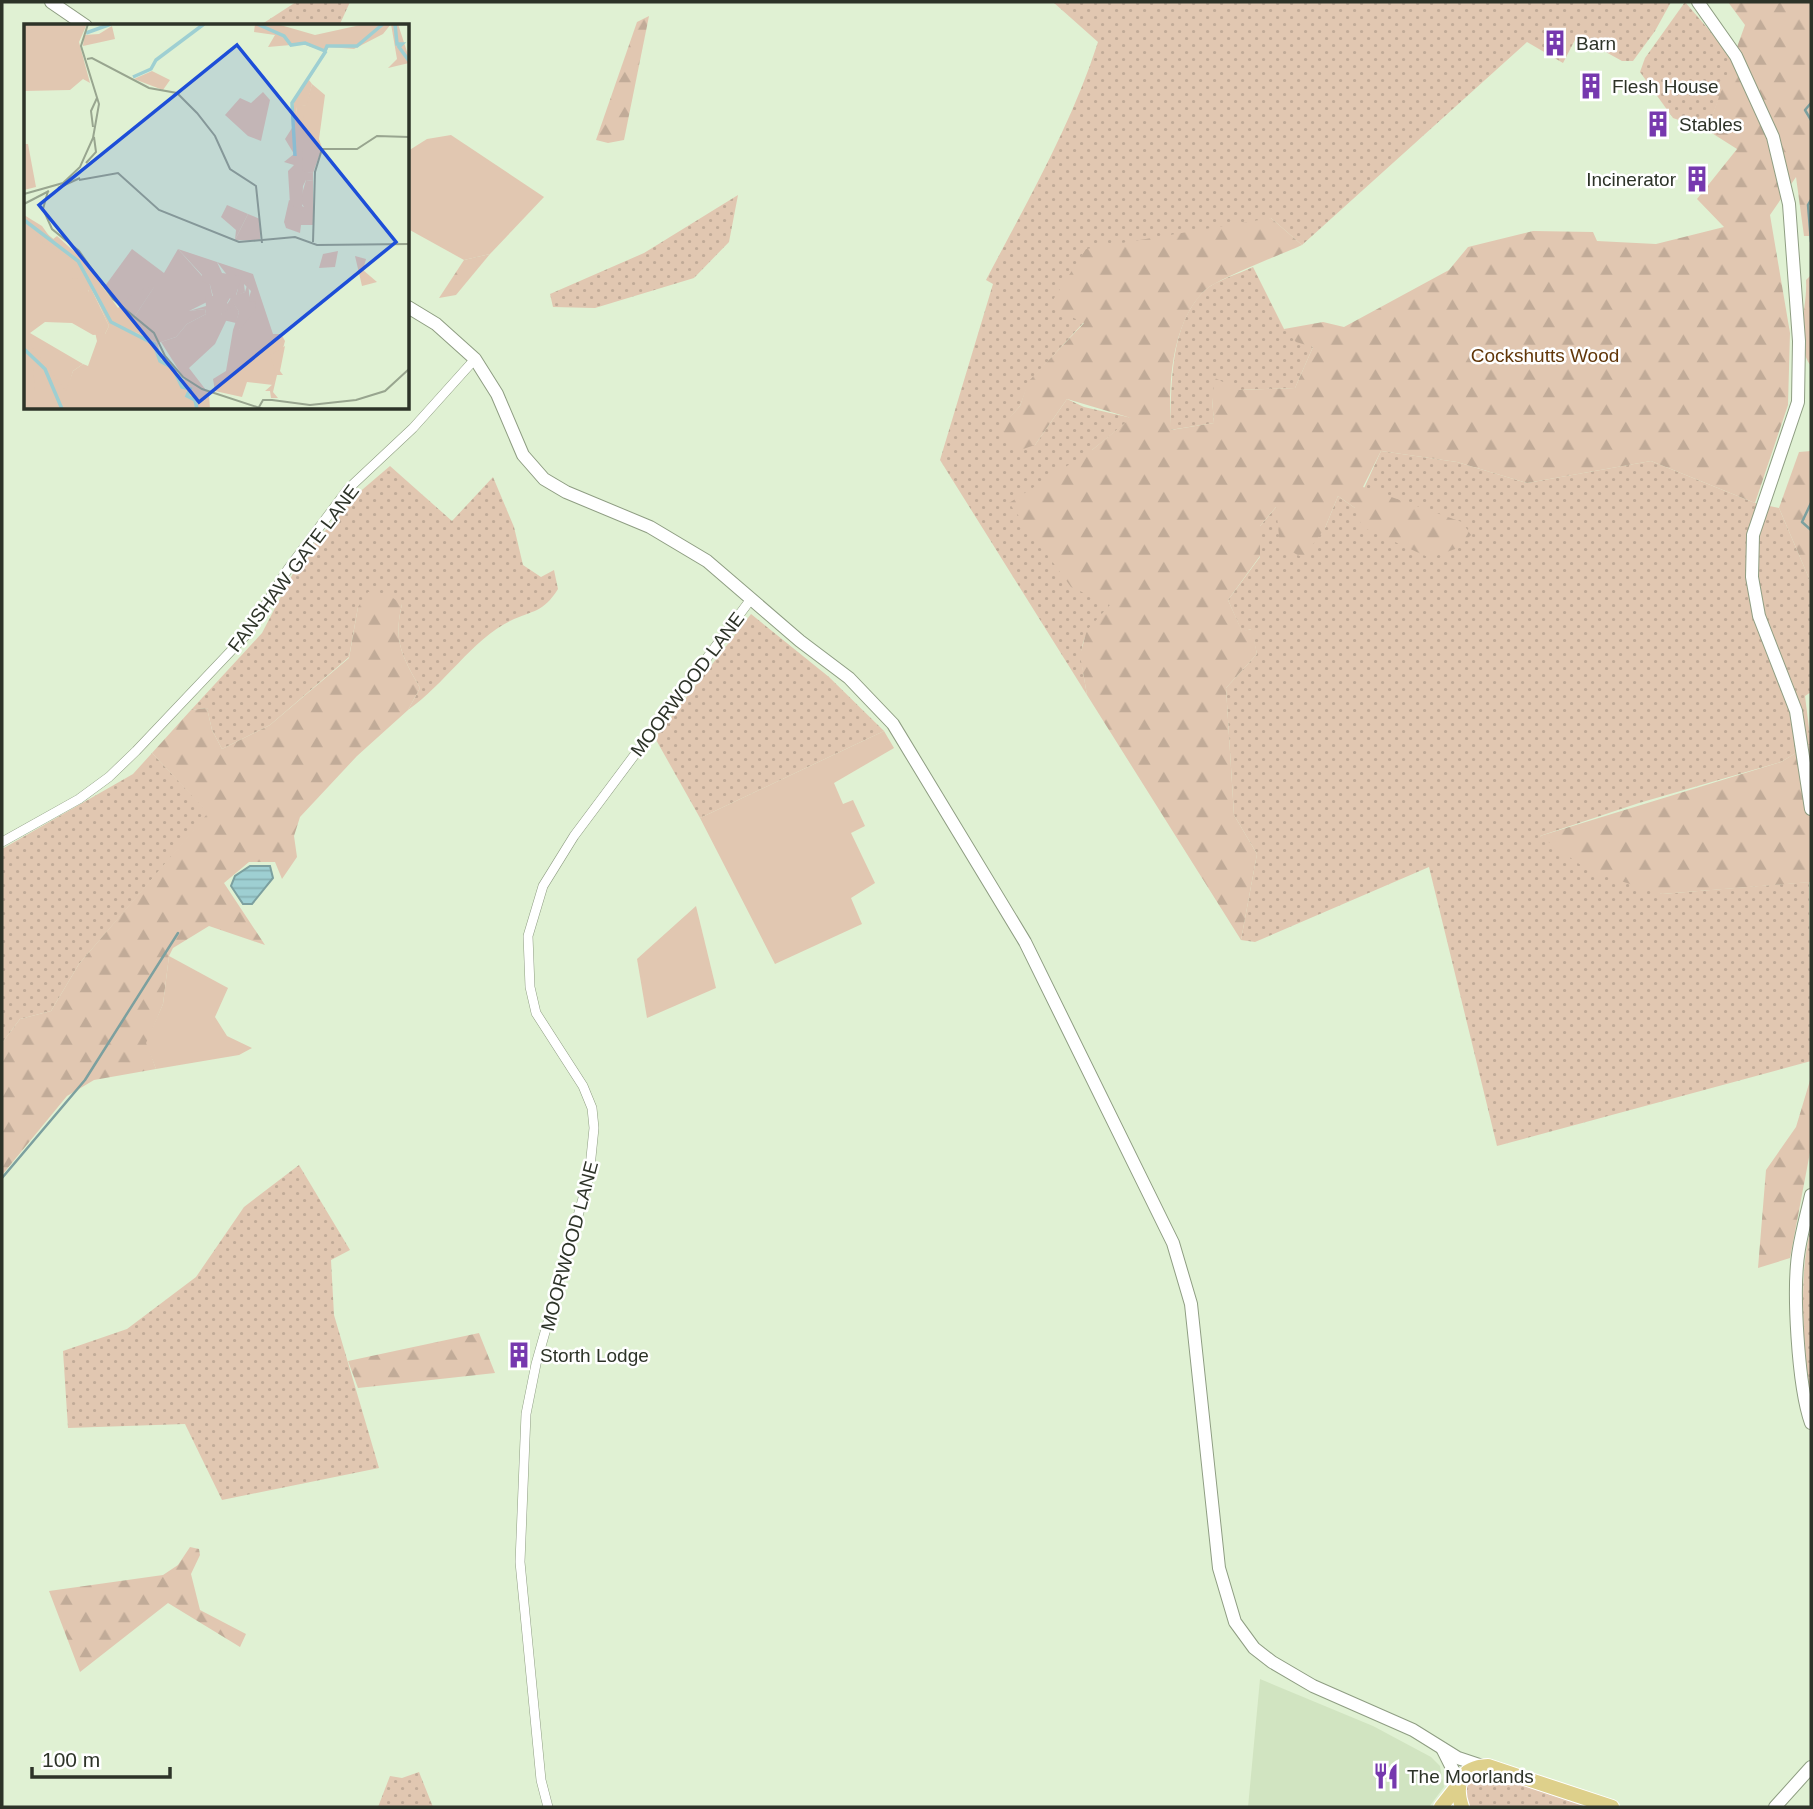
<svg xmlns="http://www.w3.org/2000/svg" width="1813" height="1809" font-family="Arial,sans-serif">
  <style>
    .built { fill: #d1e4c1 }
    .grass { fill: url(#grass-dots) }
    .forest { fill: url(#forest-firs) }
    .garden { fill: #e1c7b1 }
    .water { fill: url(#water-rules); stroke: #7ca09f; stroke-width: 2 }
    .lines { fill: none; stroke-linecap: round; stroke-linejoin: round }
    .stream { stroke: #7ca09f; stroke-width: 2.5 }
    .minor-casing { stroke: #8e9d82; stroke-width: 10 }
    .secondary-casing { stroke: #8e9d82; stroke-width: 14 }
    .primary-casing { stroke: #fff; stroke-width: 16 }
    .minor { stroke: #fff; stroke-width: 9 }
    .secondary { stroke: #fff; stroke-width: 12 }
    .primary { stroke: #ded08b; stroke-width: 14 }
    .labels { text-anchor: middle; stroke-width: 5; stroke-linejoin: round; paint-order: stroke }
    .poi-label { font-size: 19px; fill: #2d3328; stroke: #fff; text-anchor: start }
    .park-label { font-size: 19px; fill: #613709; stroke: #fff }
    .street-label { font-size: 19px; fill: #2d3328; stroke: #fff }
    .inset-river { fill: none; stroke: #9ecfd2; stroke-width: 3.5 }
    .inset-road { fill: none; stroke: #98a58f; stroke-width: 2 }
    .view { fill: #1d4ed8; fill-opacity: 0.15; stroke: #1d4ed8; stroke-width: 3.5 }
    .inset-edge { fill: none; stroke: #2d3328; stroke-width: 3.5 }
  </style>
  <defs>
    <pattern id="grass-dots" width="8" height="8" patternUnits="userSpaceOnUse" patternTransform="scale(1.75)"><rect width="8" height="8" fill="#e1c7b1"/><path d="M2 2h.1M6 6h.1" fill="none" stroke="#c1ab98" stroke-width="1.8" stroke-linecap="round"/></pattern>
    <pattern id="forest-firs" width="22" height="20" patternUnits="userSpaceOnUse" patternTransform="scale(1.75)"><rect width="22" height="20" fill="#e1c7b1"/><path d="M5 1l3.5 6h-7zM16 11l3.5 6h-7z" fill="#c1ab98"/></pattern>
    <pattern id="water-rules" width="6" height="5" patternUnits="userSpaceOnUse" patternTransform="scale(1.75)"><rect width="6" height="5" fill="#9ecfd2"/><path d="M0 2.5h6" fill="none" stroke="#88b2b4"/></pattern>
  </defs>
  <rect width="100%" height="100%" fill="#e0f1d3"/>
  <!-- built -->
  <polygon class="built" points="1260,1679 1373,1726 1431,1757 1440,1766 1444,1787 1429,1807 1248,1807"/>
  <!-- grass -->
  <g class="grass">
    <polygon points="296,2 350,2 339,26 259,26"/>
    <path d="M1053,2H1671L1655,31L1633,61H1622L1577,36L1563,63L1527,42L1302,245L1271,218L1084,322L1029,382L1020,406L1003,426L1035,445L1067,399L1084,407L1132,418L1092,450L1110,606C1075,642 1079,647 1087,695L940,460L993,284L986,280C1027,202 1071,126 1098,42Z"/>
    <polygon points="1685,2 1734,59 1707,130 1673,118 1640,72 1645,58"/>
    <polygon points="738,195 729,242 694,278 595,308 553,307 550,294 644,253"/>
    <path d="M1253,267L1284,329L1313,347L1295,388L1239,390L1212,398L1214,423L1170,430C1172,384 1169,326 1204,291C1216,280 1239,274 1253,267Z"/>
    <polygon points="1381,451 1457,462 1527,483 1651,461 1755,503 1779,508 1811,583 1811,692 1805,696 1811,744 1781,762 1639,803 1540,836 1662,894 1809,882 1811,1061 1497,1146 1429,867 1255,942 1241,940 1257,854 1234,815 1226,688 1257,654 1251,629 1242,632 1228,600 1260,557 1260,526 1277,506 1325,528 1338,496 1355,508"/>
    <path d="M390,466L452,521L493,477L514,527L523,565L541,577L554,570L558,589C543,613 533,610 510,621C473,639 444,685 408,710L420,688C402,656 393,641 402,604L358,607L349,657L270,725L222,749L212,730L207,708L191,710L262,633L300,560L356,495Z"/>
    <polygon points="751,614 829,677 884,731 700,818 655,738"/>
    <polygon points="152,753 209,813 79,964 51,1011 20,1019 2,1043 2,849 133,774"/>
    <polygon points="299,1165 350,1250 331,1260 334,1315 379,1468 222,1500 185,1424 68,1428 63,1351 127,1329 196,1277 244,1207"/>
    <path d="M1811,1228V1399C1803,1351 1798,1274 1811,1228Z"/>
    <polygon points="419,1772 433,1807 378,1807 390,1776 402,1778"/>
    <path d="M1489,1774L1587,1807H1469C1459,1789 1470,1775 1489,1774Z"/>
  </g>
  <!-- forest -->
  <g class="forest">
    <path d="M1728,2H1811V236H1804L1796,177L1770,215L1790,333L1788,405L1755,503L1651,461L1527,483L1457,462L1381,451L1363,487L1462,522L1471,535L1458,548L1430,558L1362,527L1355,508L1338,496L1325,528L1303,558L1280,545L1276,507L1260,526V556L1228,600L1242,631L1252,629L1257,654L1226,688L1234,815L1257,854L1241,940L1087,695L1080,655L1087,630L1110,605L1071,587L1009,503L1092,450L1131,418L1067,399L1035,445L1020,450L1006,443L1002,426L1020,406L1028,382L1084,323L1049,306L1086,249L1271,218L1302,245C1283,254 1216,279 1204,291C1171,325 1168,385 1171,430L1214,423L1212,398L1215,378L1239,390L1295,388L1313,347L1296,342L1284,329L1323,322L1344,327L1449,270L1468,247L1533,231L1593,232L1597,241L1656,244L1724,227L1697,199L1737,149L1707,130L1745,25Z"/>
    <polygon points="649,16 624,140 608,143 596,140 637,22"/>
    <polygon points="490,254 456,295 439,298 464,260"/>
    <path d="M1811,275V366C1793,342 1808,307 1806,280Z"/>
    <polygon points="1811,451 1811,583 1779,508 1799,452"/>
    <path d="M368,592L387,594L402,604C393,641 402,656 420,688L408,710L357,756L300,817L294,836L297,857L282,879L275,862H249L224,883L265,945L209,926L173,948L169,956L163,1004L147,1043L156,1069L94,1080L67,1096L2,1175V1043L20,1019L51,1011L79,964L208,813L152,753L191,710L207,708L212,730L222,749L270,725L349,658L358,607Z"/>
    <polygon points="1811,744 1811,882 1662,894 1589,871 1540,836 1781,762"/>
    <polygon points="1811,1077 1811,1147 1790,1258 1758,1268 1766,1170 1796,1127"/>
    <polygon points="479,1333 495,1373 358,1388 348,1361"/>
    <polygon points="190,1547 199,1549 200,1555 191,1574 200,1610 246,1634 240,1647 168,1603 80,1672 49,1591 163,1575 178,1565"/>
  </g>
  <!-- garden -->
  <g class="garden">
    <polygon points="451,135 544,197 490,254 464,260 408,229 408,151 427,139"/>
    <polygon points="884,731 894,748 834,783 843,804 853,800 865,826 851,833 875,883 851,898 862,924 775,964 700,818"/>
    <polygon points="696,906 716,988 647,1018 637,959"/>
    <polygon points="169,956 228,988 215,1017 227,1036 252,1048 239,1055 156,1069 146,1043 163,1004"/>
  </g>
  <!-- water -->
  <polygon class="water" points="250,866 270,866 273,878 252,904 243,904 231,886 235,876"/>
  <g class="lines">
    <!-- stream -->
    <g class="stream">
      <polyline points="1811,103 1805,110 1811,120"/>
      <polyline points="1811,200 1808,205 1811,242"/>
      <polyline points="1811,280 1811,307"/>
      <polyline points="1811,503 1802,522 1811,530"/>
      <polyline points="2,1178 85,1080 178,933"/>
    </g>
    <!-- minor casing -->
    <g class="minor-casing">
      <g id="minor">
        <polyline points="2,842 79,799 109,777 136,751 247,634 288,569 348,489 413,428 475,359"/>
        <polyline points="548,1807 541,1780 520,1562 526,1414 536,1364 589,1177 594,1128 592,1108 583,1086 536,1013 530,987 528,936 543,886 574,836 751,599"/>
      </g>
    </g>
    <!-- secondary casing -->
    <g class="secondary-casing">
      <g id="secondary">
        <polyline points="51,2 86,26"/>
        <polyline points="1698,2 1736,56 1773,137 1789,204 1799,341 1798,402 1753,535 1752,577 1759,616 1796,711 1811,809"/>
        <polyline points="408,307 436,324 475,359 497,394 523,455 544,479 566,492 650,527 707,561 800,641 849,678 893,724 1025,942 1173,1243 1191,1304 1219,1568 1235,1622 1254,1648 1272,1662 1313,1686 1413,1730 1458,1758 1482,1766"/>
        <path d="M1811,1195C1807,1213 1802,1231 1799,1249C1792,1288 1798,1386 1811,1423"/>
        <polyline points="1443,1750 1459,1782"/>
        <polyline points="1775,1807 1811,1767"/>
      </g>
    </g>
    <!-- primary casing -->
    <g class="primary-casing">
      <g id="primary">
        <polyline points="1441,1807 1459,1784"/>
        <path d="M1462,1807C1454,1784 1461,1767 1488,1766L1612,1807"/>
      </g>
    </g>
    <!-- minor -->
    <use href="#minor" class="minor"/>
    <!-- secondary -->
    <use href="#secondary" class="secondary"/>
    <!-- primary -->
    <use href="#primary" class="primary"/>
  </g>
  <!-- icons -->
  <defs>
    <g id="building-bare" transform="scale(2.1)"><path d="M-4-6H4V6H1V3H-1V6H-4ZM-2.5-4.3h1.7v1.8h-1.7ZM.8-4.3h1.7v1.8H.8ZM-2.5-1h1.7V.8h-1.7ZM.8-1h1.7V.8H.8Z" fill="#7638ae" stroke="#fff" stroke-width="2.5" paint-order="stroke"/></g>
    <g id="restaurant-bare" transform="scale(2.1)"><path d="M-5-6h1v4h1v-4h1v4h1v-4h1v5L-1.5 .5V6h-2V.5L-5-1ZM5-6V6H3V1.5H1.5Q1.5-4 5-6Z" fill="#7638ae" stroke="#fff" stroke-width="2.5" paint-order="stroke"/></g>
  </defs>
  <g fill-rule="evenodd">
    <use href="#building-bare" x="1555" y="43"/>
    <use href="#building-bare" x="1591" y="86"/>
    <use href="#building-bare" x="1658" y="124"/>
    <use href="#building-bare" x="1697" y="179"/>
    <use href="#building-bare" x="519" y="1355"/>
    <use href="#restaurant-bare" x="1386" y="1776"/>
  </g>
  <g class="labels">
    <!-- poi labels -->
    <g class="poi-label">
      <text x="1576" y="50">Barn</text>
      <text x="1612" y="93">Flesh House</text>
      <text x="1679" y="131">Stables</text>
      <text x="1676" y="186" text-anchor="end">Incinerator</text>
      <text x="540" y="1362">Storth Lodge</text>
      <text x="1407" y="1783">The Moorlands</text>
    </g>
    <!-- park labels -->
    <g class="park-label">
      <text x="1545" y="362">Cockshutts Wood</text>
    </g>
    <!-- street labels -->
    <g class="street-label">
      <text transform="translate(293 568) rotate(-53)" y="7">FANSHAW GATE LANE</text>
      <text transform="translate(687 684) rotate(-53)" y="7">MOORWOOD LANE</text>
      <text transform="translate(569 1246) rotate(-75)" y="7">MOORWOOD LANE</text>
    </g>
  </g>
  <!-- overview -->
  <g transform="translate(24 24)">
    <rect width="385" height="385" fill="#e0f1d3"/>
    <path d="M0,0H63L55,18L66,59L59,55L46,66L0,67ZM288,60L301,71L295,115L298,124L289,149L278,148L272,90L273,82L282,81ZM239,68L246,76L237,117L224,112L201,91L216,74L227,79ZM0,120H4L12,163L0,166ZM282,156L289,157V201H277L276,209L262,204L260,198L265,176L280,183L276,177ZM224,190L236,195V217L211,216ZM0,191L18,202L28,216L33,212L65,241L64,268L66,262L85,302L81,310L69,311L48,299L21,298L6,309L59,340L49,347L43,368L50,385H0ZM108,225L140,249L154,225L186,261L189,275L165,287L181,285L182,290L163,300L152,313L134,319L111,308V292L130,263L97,281L81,262ZM331,232L342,235L339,246L353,258L338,262ZM193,238L229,250L249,310H257L261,317L249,361L223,358L218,373L191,367L189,355L202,347L209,306H215L227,267L220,260L221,268L212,272L214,265ZM207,274L215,288L212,299L199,296L197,290Z" fill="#e1c7b1"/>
    <path d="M231,0H253L291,11L341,0H374L385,34V39L364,44L373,35L367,0L359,10L330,25L305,23L285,56L288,60L283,81L273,83L272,90L280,92L278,147L289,149V157L282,156L279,162L278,187L266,180L264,147L270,141L260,138L270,130L261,115L268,104L270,76L300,27L278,20L244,23L251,11L230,8ZM0,191L65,244L94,284L112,267L131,262L111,292V308L134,319L136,335L144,338L152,353L161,356L137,318L152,313L163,300L182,290L181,285L165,287L182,282L181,272H189L186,261L178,257V251L154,225L193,238L198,249L218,252L212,271L221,268L224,258L226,278L231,277L232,286L215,306H209L215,288L206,274L203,279L207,284L197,290L203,295L191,320L165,344L185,370L186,385H27L26,381L0,377L1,367H11L9,343L0,327L7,322L42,367L49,347L59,340L64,342L73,317L71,308L81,310L85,302L67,263L62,270L48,263V254L61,255L47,235L15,217ZM261,322L256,347L259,351H253L249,368L254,374H247L246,367H241L249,360L251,347L246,331Z" fill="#e1c7b1"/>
    <path d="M88,2L91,15L59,22L60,11L75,10ZM128,47L146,56L139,66L110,55ZM203,181L224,190L211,216L212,206L197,193ZM314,227L311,243L295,244L299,230Z" fill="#e1c7b1"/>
    <path class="inset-river" d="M233,0L260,12L267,21L281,19L301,27L303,22H333L359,0M371,0L373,20H378L375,23L385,37M62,9L87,0M109,53L127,45L132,36L180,0M271,132L268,79L302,27M0,196L54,237L87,298L130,320L136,337L149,344L158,363L166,365L163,372L171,376L173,385M0,325L21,345L38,385"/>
    <path class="inset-road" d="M63,35L68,34L125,64L153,69L173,89L191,112L206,145L232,162L238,219M69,103L67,87L73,74M62,139L72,128L70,113M55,156L94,149L135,186L215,218L271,213L293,221L385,220M34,164L56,154M24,167L19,185L28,205L55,227L89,275L130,309L141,332L159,353L178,365L239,385M0,170L39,159L56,143L69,114L75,80L57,22L64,0M0,180L25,167M289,218L291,148L298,125H333L353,112L385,113M235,383L239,376H248L286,381L332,376L361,367L385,345"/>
    <path class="view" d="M213,21L372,218L175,378L15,181Z"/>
    <rect width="385" height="385" class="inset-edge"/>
  </g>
  <!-- border -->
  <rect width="1813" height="1809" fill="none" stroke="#2d3328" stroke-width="7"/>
  <!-- scale -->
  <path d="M32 1767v10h138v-10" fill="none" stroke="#2d3328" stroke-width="3.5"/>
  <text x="42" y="1767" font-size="21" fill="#2d3328" stroke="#ffffff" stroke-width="5" paint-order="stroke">100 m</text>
</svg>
